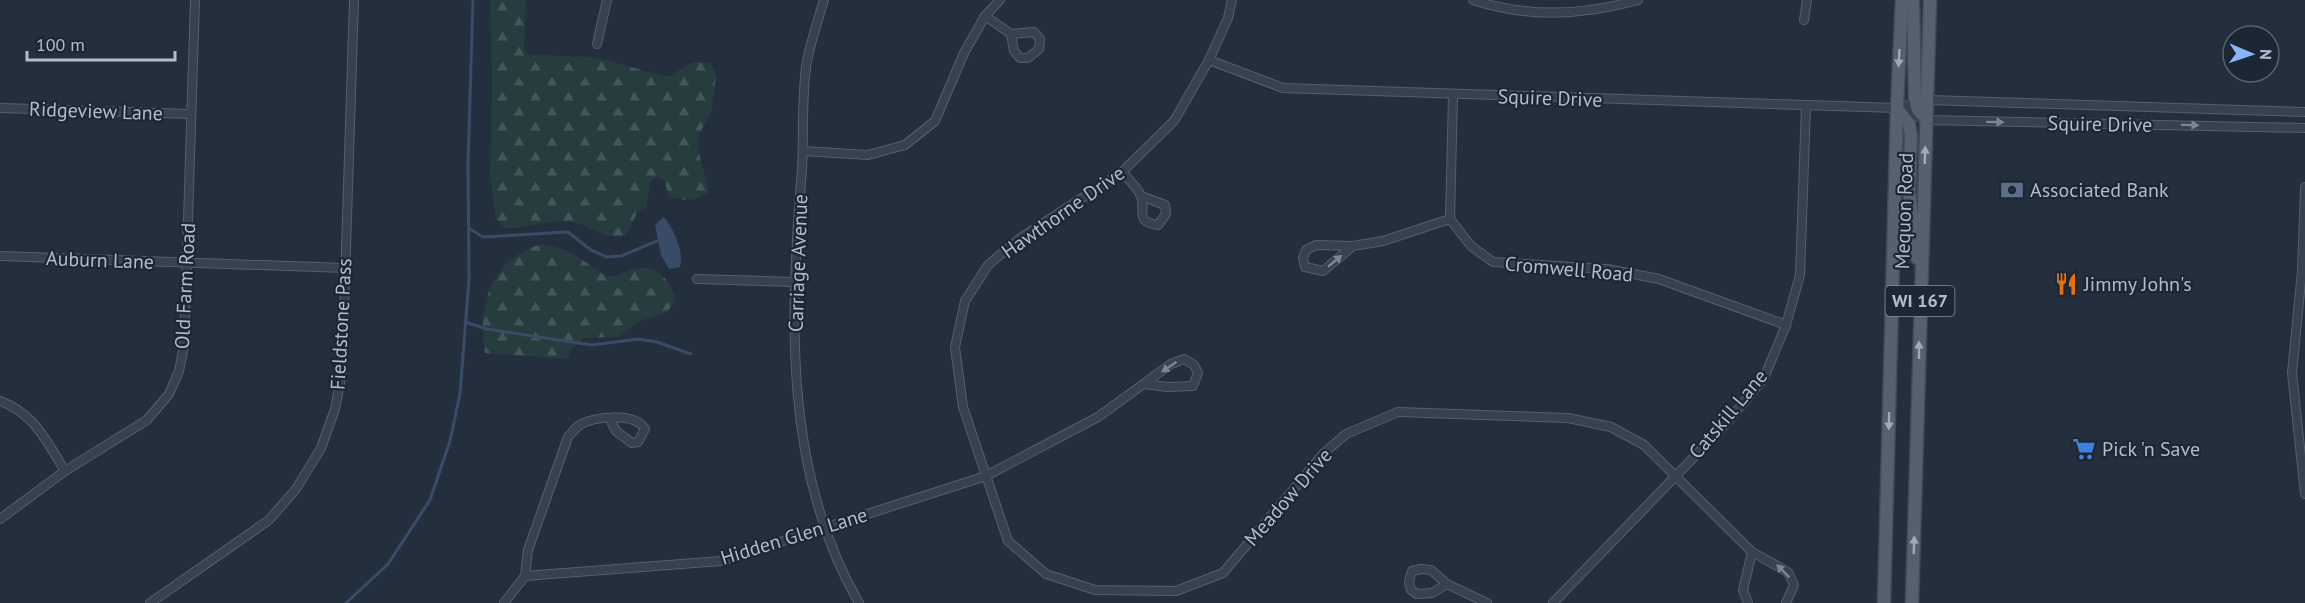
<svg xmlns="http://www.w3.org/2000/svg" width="2305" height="603" font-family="'PT Sans',sans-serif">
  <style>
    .forest { fill: url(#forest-firs) }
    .water { fill: #394c67 }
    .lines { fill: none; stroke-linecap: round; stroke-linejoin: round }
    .stream { stroke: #394c67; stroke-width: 3 }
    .minor-casing { stroke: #565f6c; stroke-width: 10 }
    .primary-casing { stroke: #414a57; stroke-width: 15 }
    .minor { stroke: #38414e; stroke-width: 8 }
    .primary { stroke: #56606e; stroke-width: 12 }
    .oneway { fill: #a1aab7 }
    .oneway2 { fill: #7c8592 }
    .labels { text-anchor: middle; stroke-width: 4.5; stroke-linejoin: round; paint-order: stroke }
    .shield { fill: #1d2633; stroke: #878f9c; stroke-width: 1.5 }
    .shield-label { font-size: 18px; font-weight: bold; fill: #b4bcc9 }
    .street-label { font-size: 20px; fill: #b4bcc9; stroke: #1d2633 }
    .poi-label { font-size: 20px; fill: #b4bcc9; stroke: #1d2633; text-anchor: start }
  </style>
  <defs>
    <pattern id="forest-firs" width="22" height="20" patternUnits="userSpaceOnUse" patternTransform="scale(1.5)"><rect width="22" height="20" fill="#263c3f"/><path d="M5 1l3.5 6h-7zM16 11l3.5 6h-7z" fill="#435659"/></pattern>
  </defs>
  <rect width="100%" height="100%" fill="#242f3e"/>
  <!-- forest -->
  <g class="forest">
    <path d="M490,0H526L524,50L529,55L593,57L668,77L692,62L711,63L716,77L711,112L700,133L697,145L709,192C696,201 684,202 669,196L664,180L657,177L651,180L646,207L638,211L626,235C600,240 593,225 572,222C551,219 527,228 505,228L496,219L490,176L492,84Z"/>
    <path d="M542,244C570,248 585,262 607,277C619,276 627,270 639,268C659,264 674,285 675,302L666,313L639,321L619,337L584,338L570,351L568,359L485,353C477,305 491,258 542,244Z"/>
  </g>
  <!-- water -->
  <path class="water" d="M664,217C674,230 684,251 680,267L669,269L661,255L655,225Z"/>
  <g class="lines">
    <!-- stream -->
    <g class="stream">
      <polyline points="470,229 483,237 568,232 591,250 607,257 621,256 657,241"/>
      <polyline points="465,322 487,329 592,345 638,339 657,342 691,354"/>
      <polyline points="346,603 388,564 430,500 450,441 460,394 469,279 468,163 473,0"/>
    </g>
    <!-- minor casing -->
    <g class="minor-casing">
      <g id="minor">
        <path d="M824,0C818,20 811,41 807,61C801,97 804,134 802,170C790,315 783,472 859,603"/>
        <polyline points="1232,0 1228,18 1209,60 1174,121 1122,172 1019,239 988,265 965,301 955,347 963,407 1008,541 1046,574 1095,590 1176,591 1223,573 1324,453 1346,434 1398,412 1568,418 1611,427 1644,445 1752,552 1788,572 1794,585 1786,603"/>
        <path d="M1473,0C1527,18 1585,15 1638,0"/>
        <polyline points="985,16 1011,34 1034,32 1040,39 1039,49 1028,58 1020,58 1014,51 1011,34"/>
        <polyline points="1804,20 1807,0"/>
        <polyline points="597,44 607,0"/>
        <polyline points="1209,60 1283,88 1897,108 1928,100 2305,112"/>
        <polyline points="1453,95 1450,219 1471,246 1493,262 1607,269 1659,279 1786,325"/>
        <polyline points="0,108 191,114"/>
        <polyline points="1901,110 1927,120 2305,128"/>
        <polyline points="803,151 868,155 905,145 935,121 964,53 985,16 1000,0"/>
        <path d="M1122,172C1128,179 1138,188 1141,196C1146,210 1134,222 1158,225L1166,214L1165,205L1141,196"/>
        <polyline points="2305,187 2302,271 2292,373 2305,494"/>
        <polyline points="1353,246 1323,271 1305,267 1303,258 1306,250 1316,245 1353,246 1383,241 1450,219"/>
        <polyline points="0,256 345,268"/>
        <polyline points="697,279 793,282"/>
        <path d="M0,401C34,413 47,442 65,471"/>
        <polyline points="0,519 65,471 147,420 169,394 179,371 184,346 195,0"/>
        <polyline points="525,576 721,561 986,476 1098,417 1171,364 1184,359 1194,365 1198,373 1193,386 1167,387 1145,384"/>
        <path d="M525,576L528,550L568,437C571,434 575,429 578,426C594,416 634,412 645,429L638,442L632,443L616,431L610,419"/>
        <polyline points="1447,584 1432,593 1417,594 1411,590 1409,582 1412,571 1421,569 1431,570 1447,584 1487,603"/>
        <polyline points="150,603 269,520 296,489 321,448 335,409 342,373 354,0"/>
        <polyline points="504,603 525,576"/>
        <polyline points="1553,603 1723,427 1764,378 1786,325 1800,275 1806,106"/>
        <polyline points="1748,603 1743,590 1752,552"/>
      </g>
    </g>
    <!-- primary casing -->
    <g class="primary-casing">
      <g id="primary">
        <polyline points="1913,0 1915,98 1918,110 1927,120"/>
        <polyline points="1897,108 1909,124 1911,136 1909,192 1917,258"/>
        <polyline points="1884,603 1897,108 1902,0"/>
        <polyline points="1912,603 1930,0"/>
      </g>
    </g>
    <!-- minor -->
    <use href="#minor" class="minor"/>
    <!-- primary -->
    <use href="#primary" class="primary"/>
  </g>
  <!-- one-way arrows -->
  <defs><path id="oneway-solid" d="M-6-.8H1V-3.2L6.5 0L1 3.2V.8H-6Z" transform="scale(1.5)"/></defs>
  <g class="oneway">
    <use href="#oneway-solid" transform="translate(1899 58) rotate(93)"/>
    <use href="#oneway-solid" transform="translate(1925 155) rotate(-88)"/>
    <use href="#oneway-solid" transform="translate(1919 350) rotate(-90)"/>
    <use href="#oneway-solid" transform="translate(1889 421) rotate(91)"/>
    <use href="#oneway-solid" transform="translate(1914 545) rotate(-88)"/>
  </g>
  <g class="oneway2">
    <use href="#oneway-solid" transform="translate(1995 122) rotate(1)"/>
    <use href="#oneway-solid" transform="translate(2190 125) rotate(1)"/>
    <use href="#oneway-solid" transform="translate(1335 261) rotate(-40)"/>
    <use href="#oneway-solid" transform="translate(1169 367) rotate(146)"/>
    <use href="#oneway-solid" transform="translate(1783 571) rotate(-135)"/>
  </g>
  <!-- icons -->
  <defs>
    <g id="bank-bare" transform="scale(1.8)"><path d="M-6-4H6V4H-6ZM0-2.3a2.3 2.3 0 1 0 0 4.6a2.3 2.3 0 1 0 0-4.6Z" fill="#5c6f8a" stroke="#1d2633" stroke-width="2.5" paint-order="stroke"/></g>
    <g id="restaurant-bare" transform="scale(1.8)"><path d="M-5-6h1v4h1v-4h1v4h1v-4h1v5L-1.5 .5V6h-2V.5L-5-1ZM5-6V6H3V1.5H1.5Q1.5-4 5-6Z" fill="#e8710a" stroke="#1d2633" stroke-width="2.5" paint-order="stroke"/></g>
    <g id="supermarket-bare" transform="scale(1.8)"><path d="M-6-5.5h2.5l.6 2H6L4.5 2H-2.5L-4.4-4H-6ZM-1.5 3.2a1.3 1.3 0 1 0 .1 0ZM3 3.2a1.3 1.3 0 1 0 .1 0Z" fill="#3f7fe0" stroke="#1d2633" stroke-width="2.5" paint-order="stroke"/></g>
  </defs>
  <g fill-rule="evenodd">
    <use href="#bank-bare" x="2012" y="190"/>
    <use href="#restaurant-bare" x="2066" y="284"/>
    <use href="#supermarket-bare" x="2084" y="449"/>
  </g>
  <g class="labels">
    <!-- shield labels -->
    <rect class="shield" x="1885.5" y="286" width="69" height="30" rx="4.5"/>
    <g class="shield-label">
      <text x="1920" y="307">WI 167</text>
    </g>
    <!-- street labels -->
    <g class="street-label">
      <text transform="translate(1550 98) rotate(2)" y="7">Squire Drive</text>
      <text transform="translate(96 111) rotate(2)" y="7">Ridgeview Lane</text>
      <text transform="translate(2100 124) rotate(1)" y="7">Squire Drive</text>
      <text transform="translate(1904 211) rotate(-88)" y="7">Mequon Road</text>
      <text transform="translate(1063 212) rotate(-35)" y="7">Hawthorne Drive</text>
      <text transform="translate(100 260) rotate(2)" y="7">Auburn Lane</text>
      <text transform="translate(798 263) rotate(-88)" y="7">Carriage Avenue</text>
      <text transform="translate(1569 269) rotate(5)" y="7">Cromwell Road</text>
      <text transform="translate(185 286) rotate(-87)" y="7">Old Farm Road</text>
      <text transform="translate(341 324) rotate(-87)" y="7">Fieldstone Pass</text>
      <text transform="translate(1728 414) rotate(-50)" y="7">Catskill Lane</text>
      <text transform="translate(1288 497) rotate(-49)" y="7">Meadow Drive</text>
      <text transform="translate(794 536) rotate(-17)" y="7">Hidden Glen Lane</text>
    </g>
    <!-- poi labels -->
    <g class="poi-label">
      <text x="2030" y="197">Associated Bank</text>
      <text x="2084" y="291">Jimmy John's</text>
      <text x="2102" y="456">Pick 'n Save</text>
    </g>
  </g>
  <!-- north arrow -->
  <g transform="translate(2251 54) rotate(92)"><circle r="28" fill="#1d2633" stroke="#59626f" stroke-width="1.5"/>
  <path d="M0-4.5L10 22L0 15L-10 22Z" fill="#8ab4f8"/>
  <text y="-9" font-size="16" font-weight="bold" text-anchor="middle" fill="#b4bcc9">N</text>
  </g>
  <!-- scale -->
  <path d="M27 51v9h148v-9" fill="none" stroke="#b4bcc9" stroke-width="3"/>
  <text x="36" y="51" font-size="18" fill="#b4bcc9" stroke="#1d2633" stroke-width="4.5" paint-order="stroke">100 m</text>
</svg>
